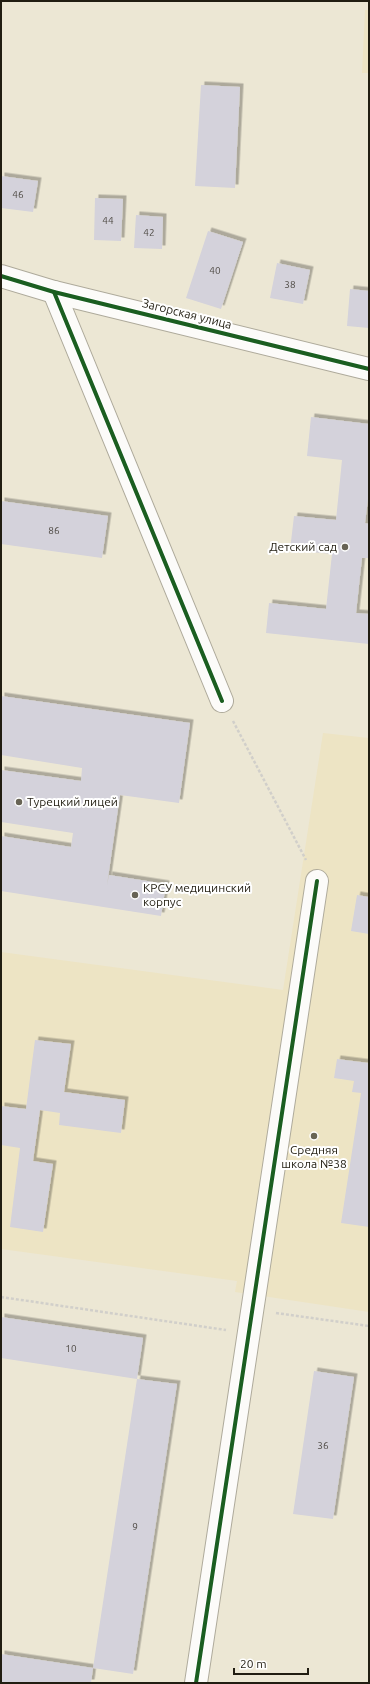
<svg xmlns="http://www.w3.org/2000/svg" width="370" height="1684" font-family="Ubuntu,sans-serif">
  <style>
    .built { fill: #ede4c4 }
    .building { fill: #d4d2db; filter: url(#shadow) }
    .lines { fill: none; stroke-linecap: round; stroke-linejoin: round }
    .street-casing { stroke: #aeaa9b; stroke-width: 24 }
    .path { stroke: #d1cfca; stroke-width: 2.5; stroke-dasharray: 3 2; stroke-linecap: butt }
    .street { stroke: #fcfbf9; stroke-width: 22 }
    .cycleway-casing { stroke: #fff; stroke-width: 6 }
    .cycleway { stroke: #1b5e20; stroke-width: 4 }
    .poi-dot { fill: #686455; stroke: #fff; stroke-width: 1.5 }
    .labels { text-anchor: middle; stroke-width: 4; stroke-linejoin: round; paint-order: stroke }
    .number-label { font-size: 10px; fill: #4e4a44 }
    .street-label { font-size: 12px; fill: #211d11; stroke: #fff }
    .poi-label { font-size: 12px; fill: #211d11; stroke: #fff; text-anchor: start }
  </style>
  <defs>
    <filter id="shadow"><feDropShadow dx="3.5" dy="-3.5" stdDeviation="0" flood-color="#0004"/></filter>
  </defs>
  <rect width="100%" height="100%" fill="#ece7d4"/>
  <!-- built -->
  <g class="built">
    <polygon points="365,10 369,10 369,73 362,73"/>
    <polygon points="323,733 369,738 369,1312 235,1292 237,1281 1,1249 1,952 283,990"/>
  </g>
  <!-- building -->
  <g class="building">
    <polygon points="201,85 240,87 235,188 195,186"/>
    <polygon points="1,176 38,181 33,212 1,208"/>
    <polygon points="95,198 123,199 121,241 94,240"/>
    <polygon points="136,215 163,217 162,249 134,248"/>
    <polygon points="208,231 243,242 221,309 186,298"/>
    <polygon points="277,263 310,270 303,304 270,298"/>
    <polygon points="350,289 369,291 369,328 347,326"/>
    <polygon points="311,417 369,424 369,491 365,523 369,524 369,558 362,558 356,613 369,614 369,644 266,633 269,603 326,609 332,554 290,550 294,516 336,520 342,460 307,456"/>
    <polygon points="1,501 108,516 102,558 1,544"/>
    <polygon points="1,696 190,723 179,803 120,795 107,885 109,875 166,884 161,916 1,891 1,836 71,847 73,833 1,822 1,770 81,781 82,768 1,755"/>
    <polygon points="357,895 369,897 369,934 351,931"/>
    <polygon points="35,1040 71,1044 64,1092 125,1100 121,1133 59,1125 60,1113 40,1110 33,1161 53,1164 43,1232 10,1227 20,1148 1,1145 1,1106 26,1109"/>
    <polygon points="337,1059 369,1063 369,1227 341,1223 361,1093 352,1092 354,1081 334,1078"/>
    <polygon points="1,1317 143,1338 137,1379 1,1358"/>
    <polygon points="314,1371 354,1377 333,1519 293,1514"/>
    <polygon points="137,1379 177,1384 133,1674 93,1668"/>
    <polygon points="1,1654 93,1668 91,1683 1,1683"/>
  </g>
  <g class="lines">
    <!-- street casing -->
    <g class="street-casing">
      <g id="street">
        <polyline points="1,276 54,292 369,369"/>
        <polyline points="54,292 222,701"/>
        <polyline points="196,1683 317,881"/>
      </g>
    </g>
    <!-- path -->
    <g class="path">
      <polyline points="233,721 306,860"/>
      <polyline points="1,1297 226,1330"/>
      <polyline points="276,1313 369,1326"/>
    </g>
    <!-- street -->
    <use href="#street" class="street"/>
    <!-- cycleway casing -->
    <g class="cycleway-casing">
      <g id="cycleway">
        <polyline points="1,276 54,292 369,369"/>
        <polyline points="54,292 222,701"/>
        <polyline points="196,1683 317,881"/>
      </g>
    </g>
    <!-- cycleway -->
    <use href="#cycleway" class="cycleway"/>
  </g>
  <!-- markers -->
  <g class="poi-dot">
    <circle cx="345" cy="547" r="4"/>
    <circle cx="19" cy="802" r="4"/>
    <circle cx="135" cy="895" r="4"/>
    <circle cx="314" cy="1136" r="4"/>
  </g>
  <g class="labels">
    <!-- number labels -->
    <g class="number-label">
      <text x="18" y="198">46</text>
      <text x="108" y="224">44</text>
      <text x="149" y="236">42</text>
      <text x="215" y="274">40</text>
      <text x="290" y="288">38</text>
      <text x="54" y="534">86</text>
      <text x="71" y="1352">10</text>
      <text x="323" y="1449">36</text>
      <text x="135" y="1530">9</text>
    </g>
    <!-- street labels -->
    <g class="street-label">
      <text transform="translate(187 314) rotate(14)" y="4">Загорская улица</text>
    </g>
    <!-- poi labels -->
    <g class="poi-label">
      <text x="337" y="551" text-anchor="end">Детский сад</text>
      <text x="27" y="806">Турецкий лицей</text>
      <text x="143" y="892">КРСУ медицинский<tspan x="143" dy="14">корпус</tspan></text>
      <text x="314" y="1154" text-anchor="middle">Средняя<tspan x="314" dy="14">школа №38</tspan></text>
    </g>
  </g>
  <!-- border -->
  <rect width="370" height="1684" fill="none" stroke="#211d11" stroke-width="4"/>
  <!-- scale -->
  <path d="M234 1668v6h74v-6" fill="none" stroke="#211d11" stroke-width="2"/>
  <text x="240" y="1668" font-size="12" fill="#211d11" stroke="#ffffff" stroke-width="3" paint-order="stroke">20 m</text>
</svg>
